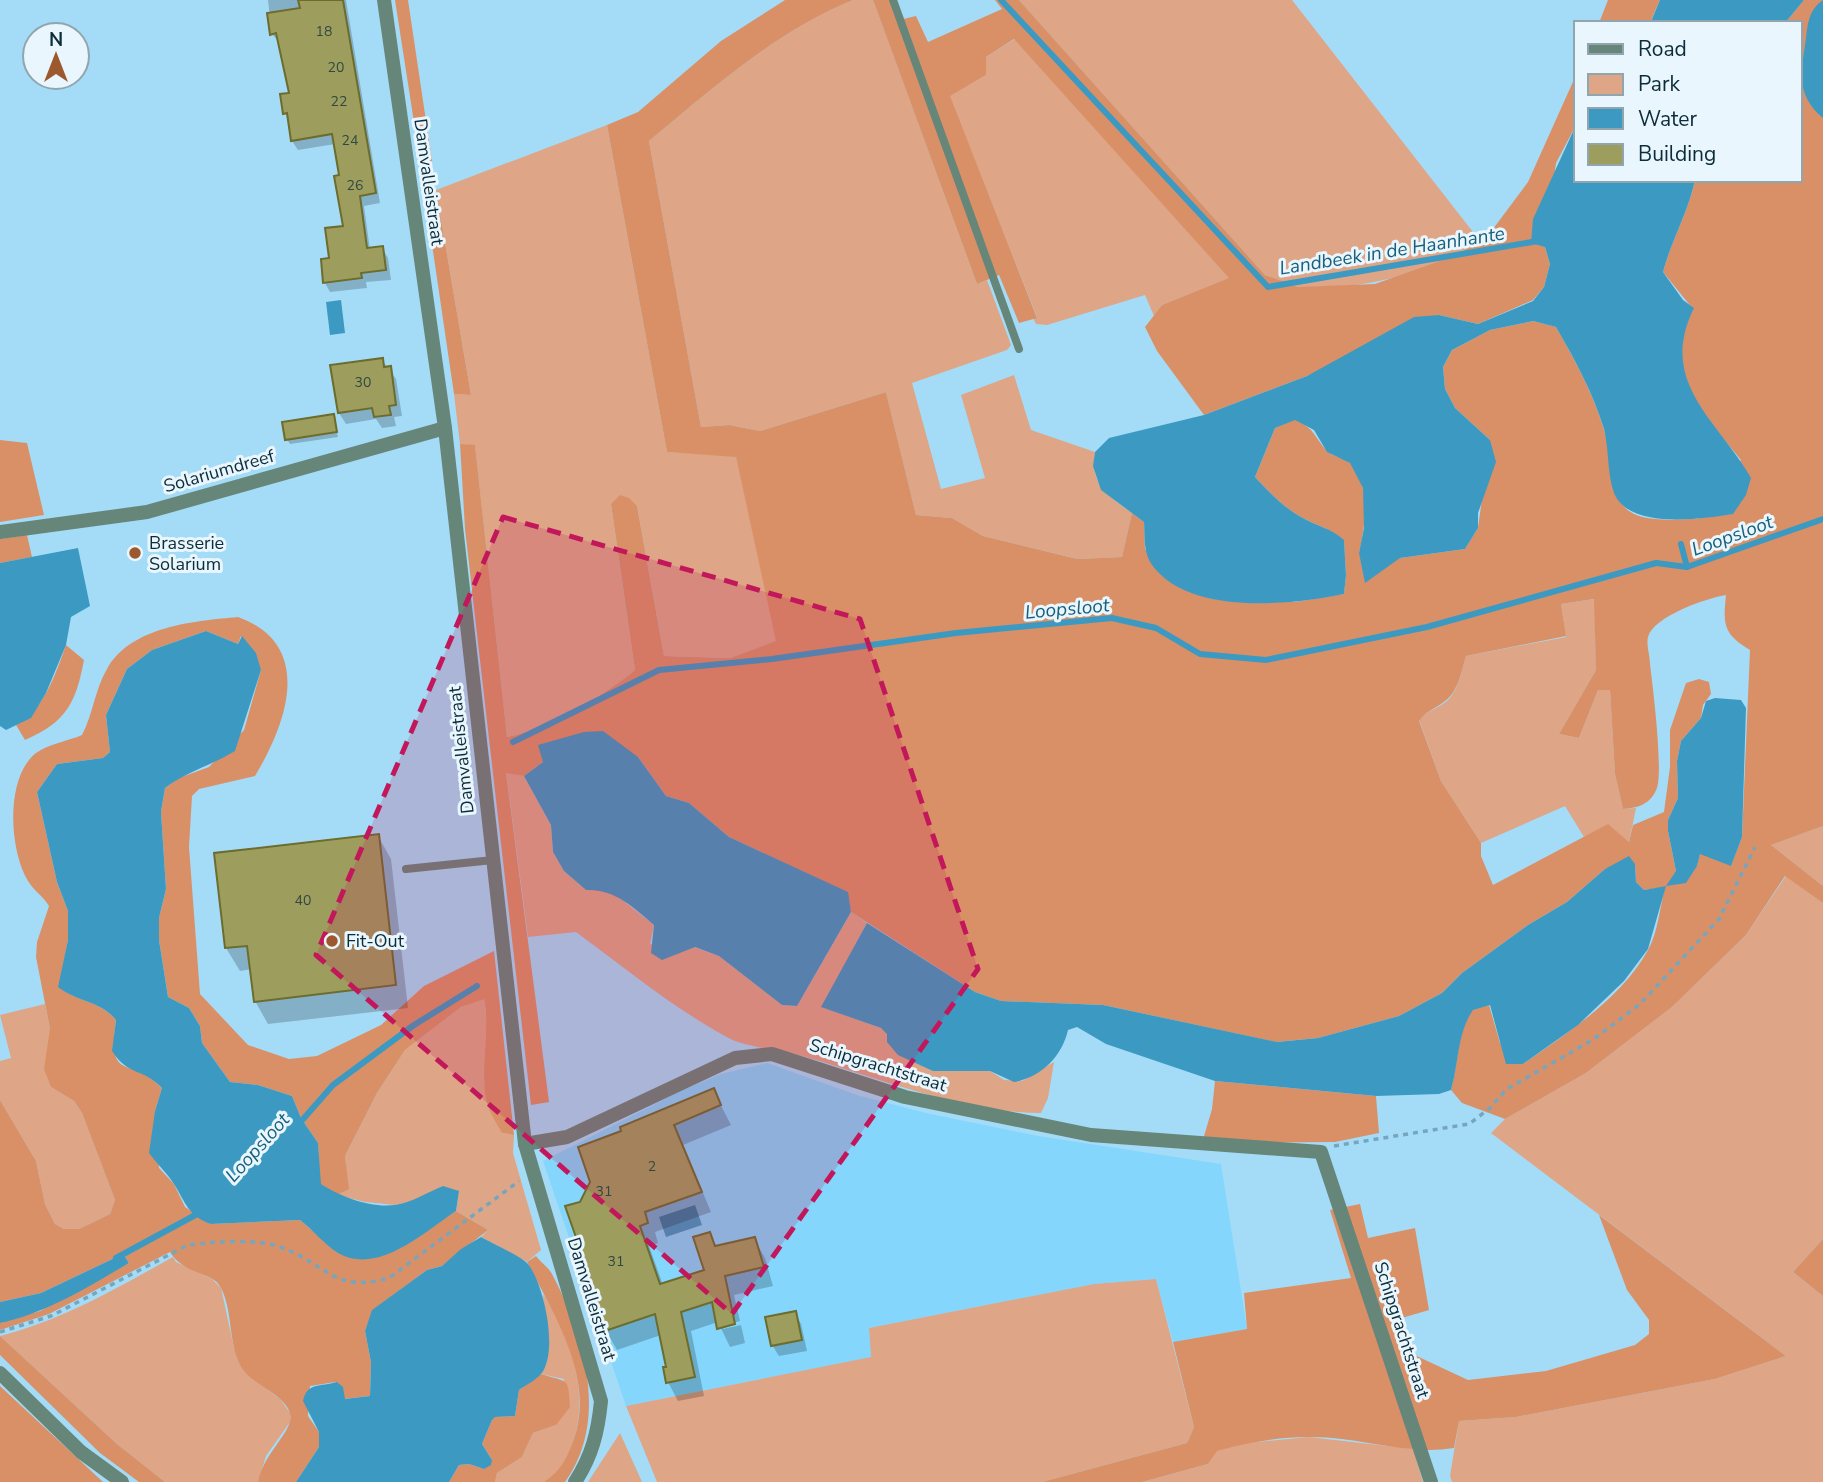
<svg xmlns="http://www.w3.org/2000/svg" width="1823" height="1482" font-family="'Nunito Sans',sans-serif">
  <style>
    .built { fill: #84d6fd }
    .green { fill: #dea586 }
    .forest { fill: #da9067; fill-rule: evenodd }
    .water { fill: #3c9ac2 }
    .shadow { fill: #0003 }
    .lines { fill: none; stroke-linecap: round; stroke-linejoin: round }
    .stream { stroke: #3c9ac2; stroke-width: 6 }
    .building { fill: #9d9e5d; stroke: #6c6c2c; stroke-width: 2 }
    .path { stroke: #76a6be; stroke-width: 3.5; stroke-dasharray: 5 5; stroke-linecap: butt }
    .service { stroke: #67867a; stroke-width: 8 }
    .minor { stroke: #67867a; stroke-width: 14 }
    .tertiary { stroke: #67867a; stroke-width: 14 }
    .marked { fill: #c2185b; fill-opacity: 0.2; stroke: #c2185b; stroke-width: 5; stroke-dasharray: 14 9; stroke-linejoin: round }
    .poi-dot { fill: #9e582e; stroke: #e9f6fd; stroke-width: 2.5 }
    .labels { text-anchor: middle; stroke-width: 6; stroke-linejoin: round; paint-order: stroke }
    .number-label { font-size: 14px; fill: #314842 }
    .street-label { font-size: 18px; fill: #0d2c39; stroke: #e9f6fd }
    .poi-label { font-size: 18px; fill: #0d2c39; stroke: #e9f6fd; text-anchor: start }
    .water-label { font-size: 19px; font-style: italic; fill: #185f7c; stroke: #e9f6fd }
  </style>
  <rect width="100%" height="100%" fill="#a4dcf8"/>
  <!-- built -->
  <polygon class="built" points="767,1063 857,1095 926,1113 1038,1136 1221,1164 1247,1329 1173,1342 1156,1279 1094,1284 869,1328 872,1357 626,1406 543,1161 681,1091 721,1074"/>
  <!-- green -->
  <g class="green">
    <path d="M853,0H873L977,284L987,280L1011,345L1007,350L912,383L941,489L985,478L961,395L1014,375L1031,430L1095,452C1090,485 1108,495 1132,513L1122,557L1077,559L983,536L952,518L916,515L886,392L760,431L729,425L701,427L649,141C713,88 775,32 853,0Z"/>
    <path d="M1019,0H1292L1480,241C1427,273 1363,291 1300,287C1289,287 1276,279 1265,275Z"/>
    <polygon points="1015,39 1230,278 1162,305 1154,316 1145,295 1047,325 1036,324 1033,318 1037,317 949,96 986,75 986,57"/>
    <path d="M607,125L667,452L736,456L777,641L730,658L664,656L637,506L611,504L635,670C605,695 546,731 507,737L475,446L460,444L454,394L471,395L436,190Z"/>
    <path d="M1595,599L1596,670L1559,734L1579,738L1598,690H1610L1615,774L1623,809L1636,808L1629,842L1608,825L1584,837L1565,806L1481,843L1441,781L1419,720C1427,710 1438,709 1448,700C1458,690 1462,670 1466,656L1566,637L1561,604Z"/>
    <path d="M506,772L524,776L551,825L553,852L564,871L586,890L603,889L616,895L654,925L650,944L686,950L694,947L719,956L782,1005L797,1006L851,912L867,923L822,1007L881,1028L933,1071H990L1004,1080L1022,1081L1054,1062L1048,1098L1041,1113C959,1112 880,1078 802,1056C779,1049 745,1048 725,1036C672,1007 625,968 576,932L528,937Z"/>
    <polygon points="1823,826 1823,886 1771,845"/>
    <polygon points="1786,876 1823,903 1823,1239 1793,1272 1823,1296 1823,1482 1452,1482 1450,1476 1459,1421 1516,1417 1715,1379 1786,1356 1491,1133 1505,1119 1586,1073 1672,1007 1746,935"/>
    <polygon points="484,998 489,1040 484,1082 502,1133 514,1135 513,1153 541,1250 527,1262 481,1237 488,1230 456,1211 459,1191 395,1205 365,1202 337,1195 348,1189 345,1156 377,1093 405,1050 461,1007"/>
    <polygon points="45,1004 50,1029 51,1087 74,1101 82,1113 115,1200 110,1214 79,1229 64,1229 55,1224 45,1204 36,1161 0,1100 0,1061 11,1058 0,1015"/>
    <path d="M173,1257L176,1262L212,1279L221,1288L234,1348L245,1372L281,1400L290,1413V1422L266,1456L258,1482H165L117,1444L0,1336C63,1320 117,1288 173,1257Z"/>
    <polygon points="1156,1279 1194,1427 1187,1443 1042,1482 657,1482 626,1406 871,1357 869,1328 1094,1284"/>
    <path d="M543,1294C574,1342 594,1406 566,1459C561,1468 555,1478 544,1482C531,1482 510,1482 495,1482L497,1473L522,1457L533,1433L556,1425L564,1379L541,1374L547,1362Z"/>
    <polygon points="620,1433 642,1482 588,1482"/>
    <polygon points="1309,1437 1413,1449 1423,1482 1142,1482 1208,1464 1216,1451 1246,1443"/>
  </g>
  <!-- forest -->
  <g class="forest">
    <polygon points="395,0 408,0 432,161 420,161"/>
    <path d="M785,0H853C775,32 713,88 649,141L701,427L729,425L760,431L886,392L916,515L952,518L983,536L1077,559L1122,557L1132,513L1144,522L1145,549L1174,582L1212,599L1295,602L1344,594L1346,575L1344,541C1331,528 1316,526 1301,517C1283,507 1269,492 1255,477L1275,428L1295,419C1316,431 1312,433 1326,450C1332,457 1343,457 1350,463C1372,484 1365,527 1359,553L1400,558L1465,549L1478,528L1490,440L1455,408L1445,389L1443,367L1452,350L1490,330L1533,321L1556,327C1577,364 1597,400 1607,441C1613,464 1607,495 1629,511C1646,523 1678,519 1698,519L1741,460C1702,413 1662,372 1693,309L1663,272C1671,241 1688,213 1695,180H1800V23H1785L1804,0H1823V826L1771,845L1823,886V903L1785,876L1746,935L1672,1007L1586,1073L1505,1119L1462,1103L1451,1090C1457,1071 1459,1020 1473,1010C1477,1007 1485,1006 1489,1005L1500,1043L1523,1064C1567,1033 1621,999 1648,950C1658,932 1660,907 1665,887L1644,890L1636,882L1635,864L1605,869L1567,902L1528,925L1462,973L1442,993L1399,1016L1318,1038L1276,1042L1103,1005L1001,1001L975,992L851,912L847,892L729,837L689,803L666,796L638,757L543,762L524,776L506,773L549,1102L531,1105L465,529L460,444L475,445L507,737C545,731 605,695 635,670L611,504L620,495L629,498L637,506L664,656L730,658L776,641L736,457L667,452L607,125L638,112L721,41ZM1726,595C1723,624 1723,634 1750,650L1742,837L1731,865L1700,853L1697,866L1676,871L1668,831V820L1678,798L1677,761L1681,741L1701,718L1703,705L1711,694L1709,682L1699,679L1686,683L1670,730V767L1664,812L1633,825L1629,842L1608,824L1493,885L1481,856V843L1441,781L1419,721C1427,710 1435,709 1445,701C1458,692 1462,670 1466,656L1566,636L1561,604L1594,599L1596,670L1559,734L1579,738L1598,690H1610L1615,774L1623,809C1638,808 1651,804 1657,788C1663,769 1653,688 1650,664C1650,656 1646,644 1648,637C1654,616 1707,598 1726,595Z"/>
    <polygon points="873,0 890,0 899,20 916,16 928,42 1002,9 995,0 1019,0 1265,275 1298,287 1375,284 1454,256 1487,237 1528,182 1576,75 1576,125 1556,163 1545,247 1550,264 1544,287 1533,300 1478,324 1439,315 1307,376 1204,415 1157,351 1145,327 1162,305 1229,278 1014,39 986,57 986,75 950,96 1037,318 1019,323 999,275 977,284"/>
    <polygon points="1608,0 1660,0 1652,18 1654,23 1599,23"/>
    <polygon points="424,190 436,190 471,395 454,394"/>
    <polygon points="0,440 27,443 44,515 0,522"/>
    <polygon points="27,535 32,557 0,563 0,539"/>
    <path d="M238,617C315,645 287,723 255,776L199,789L192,796L189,847L200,994L248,1045L289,1059L317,1056L381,1025L424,986L494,951L514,1135L502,1133C497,1124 490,1113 487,1103C479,1071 491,1034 484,999L461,1007L405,1050L377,1093L345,1156L349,1189L337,1195L320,1184L318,1143L301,1118L292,1096L258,1085L230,1082L202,1043L200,1026L189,1008L168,997L159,940V918L166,889L161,812L165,788L179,778L209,767L244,730L261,670L241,636L238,644L206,631L152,650L127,669L106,715L110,752L103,758L57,764L37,792L57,882L68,911V940L59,987C77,1002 101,1001 116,1020C107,1085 130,1054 162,1088L155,1111L159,1168L174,1184L185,1207L211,1224L300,1220L337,1252L393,1251L456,1211L488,1230L442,1266L427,1270L373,1310L365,1331L371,1362L370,1396L344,1399L336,1382L310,1386L308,1416L319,1432V1447L296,1482H258C263,1456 287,1436 290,1421C295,1399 255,1386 244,1371C227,1347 234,1313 221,1288C213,1271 185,1276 170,1252L49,1314L0,1330V1323L40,1311L129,1263L123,1254L41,1293L0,1302V1100L36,1161L45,1204L55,1224L64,1229H79L110,1214L115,1200L82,1113L74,1101L51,1087L44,1069L50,1029L36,957L37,942L49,906C43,896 34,891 28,881C9,850 5,777 36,753C48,744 68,741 82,735C93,714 95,689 107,669C131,626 195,621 238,617Z"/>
    <path d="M66,645L84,660C76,702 67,722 25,740L16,725C43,712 56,673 66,645Z"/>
    <polygon points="1215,1081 1376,1096 1379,1133 1335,1142 1202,1143 1212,1109"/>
    <path d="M1360,1204L1368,1238L1415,1228L1429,1310L1395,1320L1406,1351L1468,1380L1546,1371L1635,1345L1649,1334V1320L1627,1290L1599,1215L1786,1356L1715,1379L1516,1417L1459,1421L1454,1448C1406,1456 1358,1436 1308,1437C1278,1437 1246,1443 1217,1451L1208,1464L1142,1482H1042L1187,1443L1194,1427L1173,1342L1247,1329L1244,1293L1351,1278L1330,1210Z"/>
    <polygon points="1823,1239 1823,1296 1793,1272"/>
    <path d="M536,1256C541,1263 549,1267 553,1276C585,1337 609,1421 565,1482H544C561,1471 567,1458 574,1439C595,1377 554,1315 527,1262Z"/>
    <polygon points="0,1336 117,1444 165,1482 139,1482 100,1453 0,1355"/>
    <path d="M541,1374C569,1383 568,1376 570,1407L556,1425L533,1433L522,1457L497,1473L495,1482H449L459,1465L469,1464L484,1469L492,1460L482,1444L492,1420L494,1417L515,1416L519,1390Z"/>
    <polygon points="0,1386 103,1482 0,1482"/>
  </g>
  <!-- water -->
  <g class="water">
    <polygon points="1660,0 1804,0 1785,23 1654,23 1652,19"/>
    <path d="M1823,0V118C1794,94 1802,69 1806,38C1808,22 1809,10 1823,0Z"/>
    <path d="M1576,125V180H1695C1688,213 1671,241 1663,272L1683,300L1694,308C1657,383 1718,420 1751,478L1746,495L1733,514C1702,519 1629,530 1614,493C1607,474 1609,449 1604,429C1593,393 1575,360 1556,327L1533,321L1490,330L1452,350L1443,367L1445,389L1455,408L1490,440L1496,462L1478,513V528L1465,549L1400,558L1365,583L1359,553L1364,528L1363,488L1350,463L1327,452L1314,430L1295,420L1275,428L1255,477C1269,492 1283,507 1301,517C1316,526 1331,528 1344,540L1346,575L1344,594C1291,605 1189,616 1152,565C1143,552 1145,537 1144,522L1101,490L1093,466L1095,452L1109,438L1204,415L1307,376L1414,317L1439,315L1478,324L1533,301L1544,287L1550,264L1545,247L1531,243L1533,219Z"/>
    <polygon points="341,300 345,333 330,335 326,302"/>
    <polygon points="78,548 90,606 71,617 66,645 46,693 31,718 6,730 0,726 0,563"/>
    <path d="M206,631L238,644L242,636L256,653L261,670L235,751C212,765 186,772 165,788L161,812L166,889L159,918V940L168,997L189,1008L200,1026L202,1043L230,1082L258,1085L292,1096L301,1118L318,1143L321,1184C341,1197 370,1208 395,1205C411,1203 428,1192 443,1186L459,1191L456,1211C424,1232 378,1276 338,1253C324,1244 313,1230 300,1220L211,1224C188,1216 186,1203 174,1184C167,1173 157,1164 149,1153L155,1111L162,1088C143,1068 128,1076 112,1051L116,1020C101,1001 77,1002 58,987L68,940V911L57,882L37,792L57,764L103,758L110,752L106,715L127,669L152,650Z"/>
    <path d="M1715,698L1741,700L1746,708L1742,837L1731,866L1700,854L1697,866L1686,883L1666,886L1648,949L1624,981L1578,1025L1523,1064H1506L1490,1005L1473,1010C1457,1033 1459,1063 1451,1090L1439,1094L1376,1096L1215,1081L1106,1044L1077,1027L1068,1030C1062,1056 1042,1077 1014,1082L990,1071H933L898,1055L887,1042V1034L881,1028L821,1007L867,923L975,992L1001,1001L1103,1005L1277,1042L1318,1038L1399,1016L1442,993L1462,973L1528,925L1567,902L1605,869L1629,856L1635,864L1636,882L1644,890L1666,886L1676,871L1668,831V820L1678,798L1677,761L1681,741L1701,718L1706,701Z"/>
    <path d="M603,731L638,757L666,796L689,803L729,837L848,892L851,912L797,1006L782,1005L719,956L695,947L662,960L651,953L654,925C633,907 615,889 586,890L564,871L553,852L551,825L524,776L543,762L538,745L584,732Z"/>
    <polygon points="695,1205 702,1225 666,1237 659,1217"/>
    <path d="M481,1237C492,1243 522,1257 528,1264C544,1284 559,1352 541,1374C536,1380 526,1385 519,1390L515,1416L495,1417L492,1420L482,1444L492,1460L491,1465L484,1469L469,1464L459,1465L449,1482H296L319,1447V1432L303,1401C307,1382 320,1387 337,1382L343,1387L345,1399L370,1396L371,1362L365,1331L372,1310L427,1270L442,1266L461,1249Z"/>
    <path d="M123,1254L129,1263C88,1287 47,1313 0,1323V1302L41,1293Z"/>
  </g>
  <!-- shadow -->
  <g class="shadow">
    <polygon points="268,0 346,0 380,203 364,206 370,250 382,248 388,258 391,280 366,282 367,288 330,292 325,283 345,227 335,144 298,150 292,141 282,96 291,94 280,43 272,34"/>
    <polygon points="382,360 396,379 402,416 394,417 396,426 382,428 376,419 346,424 339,413 332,367"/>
    <polygon points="333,416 338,437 290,444 287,439"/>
    <polygon points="378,836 391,859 408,1008 268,1024 255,1001 252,969 240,971 226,948"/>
    <polygon points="713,1090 731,1125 683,1145 711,1212 655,1232 658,1243 649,1246 663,1285 706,1271 709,1234 717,1248 754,1239 765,1258 773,1286 734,1295 740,1321 723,1326 723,1329 741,1325 745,1343 730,1347 718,1322 691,1331 704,1396 678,1401 668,1382 668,1368 661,1335 617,1350 606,1331 581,1244 581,1203 624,1132"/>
    <polygon points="795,1313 801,1324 807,1351 779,1356 772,1345"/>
  </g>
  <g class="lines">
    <!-- stream -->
    <g class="stream">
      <polyline points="1001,0 1268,287 1538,241"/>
      <polyline points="1681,544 1687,567"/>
      <polyline points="513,742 659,670 772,659 956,633 1112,618 1156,628 1200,654 1266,660 1427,627 1656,563 1687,567 1823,519"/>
      <polyline points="297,1126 333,1085 414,1025 477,986"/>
      <polyline points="116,1258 199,1213"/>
    </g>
  </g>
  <!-- building -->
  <g class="building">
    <polygon points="298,0 343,0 376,193 360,196 367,248 383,246 386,270 361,273 362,278 323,283 321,259 329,258 325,228 343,226 334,176 339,175 332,134 291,141 287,113 283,114 280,94 289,93 276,33 270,35 267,13 300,8"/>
    <polygon points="383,358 384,367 391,366 396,405 389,406 391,415 374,417 372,408 338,413 330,365"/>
    <polygon points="334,414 337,432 285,440 282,422"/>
    <polygon points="379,834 396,985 254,1002 247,946 225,948 214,853"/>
    <polygon points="714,1088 721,1105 674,1125 702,1192 645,1212 648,1223 640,1226 660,1284 704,1270 693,1237 710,1232 715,1246 755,1237 764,1267 725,1276 735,1324 717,1329 712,1302 681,1312 695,1377 666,1383 663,1367 666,1367 655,1314 605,1331 575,1245 578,1243 565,1206 580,1202 590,1182 578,1147 621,1131 620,1127"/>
    <polygon points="796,1311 802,1340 771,1346 765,1317"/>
  </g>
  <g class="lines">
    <!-- path -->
    <g class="path">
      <polyline points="1334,1146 1469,1124 1490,1108 1507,1089 1594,1039 1640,1004 1719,919 1755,847"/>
      <path d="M0,1332L51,1316L188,1245C212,1242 257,1238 280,1247C328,1264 333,1294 389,1278L519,1181"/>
    </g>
    <!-- service -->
    <g class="service">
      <polyline points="893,0 1019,349"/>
      <polyline points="406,869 493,860"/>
    </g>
    <!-- minor -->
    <g class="minor">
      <polyline points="0,532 147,512 445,428"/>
      <polyline points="525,1144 567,1137 735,1058 772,1054 905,1097 1091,1135 1321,1152 1431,1482"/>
    </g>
    <!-- tertiary -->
    <g class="tertiary">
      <path d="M384,0L445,428L525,1144L601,1401C598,1432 592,1456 575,1482"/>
      <polyline points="0,1373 81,1452 122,1482"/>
    </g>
  </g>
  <!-- marked area -->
  <path class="marked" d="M503,517L860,619L978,969L732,1314L316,955Z"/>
  <!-- markers -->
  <g class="poi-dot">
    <circle cx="135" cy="553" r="7"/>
    <circle cx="332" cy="941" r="7"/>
  </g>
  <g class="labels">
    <!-- number labels -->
    <g class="number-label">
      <text x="324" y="36">18</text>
      <text x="336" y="72">20</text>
      <text x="339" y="106">22</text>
      <text x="350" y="145">24</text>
      <text x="355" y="190">26</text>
      <text x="363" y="387">30</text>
      <text x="303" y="905">40</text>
      <text x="652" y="1171">2</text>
      <text x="604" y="1196">31</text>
      <text x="616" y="1266">31</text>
    </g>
    <!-- street labels -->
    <g class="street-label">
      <text transform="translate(429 182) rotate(82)" y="6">Damvalleistraat</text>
      <text transform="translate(219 471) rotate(-16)" y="6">Solariumdreef</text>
      <text transform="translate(461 750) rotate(-96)" y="6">Damvalleistraat</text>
      <text transform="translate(878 1065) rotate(17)" y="6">Schipgrachtstraat</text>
      <text transform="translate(592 1299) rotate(73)" y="6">Damvalleistraat</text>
      <text transform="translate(1402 1330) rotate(72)" y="6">Schipgrachtstraat</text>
    </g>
    <!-- poi labels -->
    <g class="poi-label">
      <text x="149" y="549">Brasserie<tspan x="149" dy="21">Solarium</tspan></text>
      <text x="346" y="947">Fit-Out</text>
    </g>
    <!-- water labels -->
    <g class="water-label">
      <text transform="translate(1392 250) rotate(-9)" y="7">Landbeek in de Haanhante</text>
      <text transform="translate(1732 535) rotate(-20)" y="7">Loopsloot</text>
      <text transform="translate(1067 608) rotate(-5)" y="7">Loopsloot</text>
      <text transform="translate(257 1147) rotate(-48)" y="7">Loopsloot</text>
    </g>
  </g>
  <!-- legend -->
  <rect x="1574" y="21" width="228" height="161" fill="#e9f6fd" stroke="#91a5af" stroke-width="2"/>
  <rect x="1588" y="44" width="35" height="10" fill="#67867a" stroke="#91a5af" stroke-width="2"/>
  <text x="1638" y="56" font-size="21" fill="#0d2c39">Road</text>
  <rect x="1588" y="74" width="35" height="21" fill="#dea586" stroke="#91a5af" stroke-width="2"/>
  <text x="1638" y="91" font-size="21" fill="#0d2c39">Park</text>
  <rect x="1588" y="108" width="35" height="21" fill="#3c9ac2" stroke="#91a5af" stroke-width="2"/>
  <text x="1638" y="126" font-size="21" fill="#0d2c39">Water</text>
  <rect x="1588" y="144" width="35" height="21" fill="#9d9e5d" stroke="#91a5af" stroke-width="2"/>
  <text x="1638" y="161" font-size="21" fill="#0d2c39">Building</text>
  <!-- north arrow -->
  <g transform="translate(56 56)"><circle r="33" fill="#e9f6fd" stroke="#91a5af" stroke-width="2"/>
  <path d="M0-5L12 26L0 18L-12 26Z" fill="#9e582e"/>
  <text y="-10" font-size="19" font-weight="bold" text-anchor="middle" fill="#0d2c39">N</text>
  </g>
</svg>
